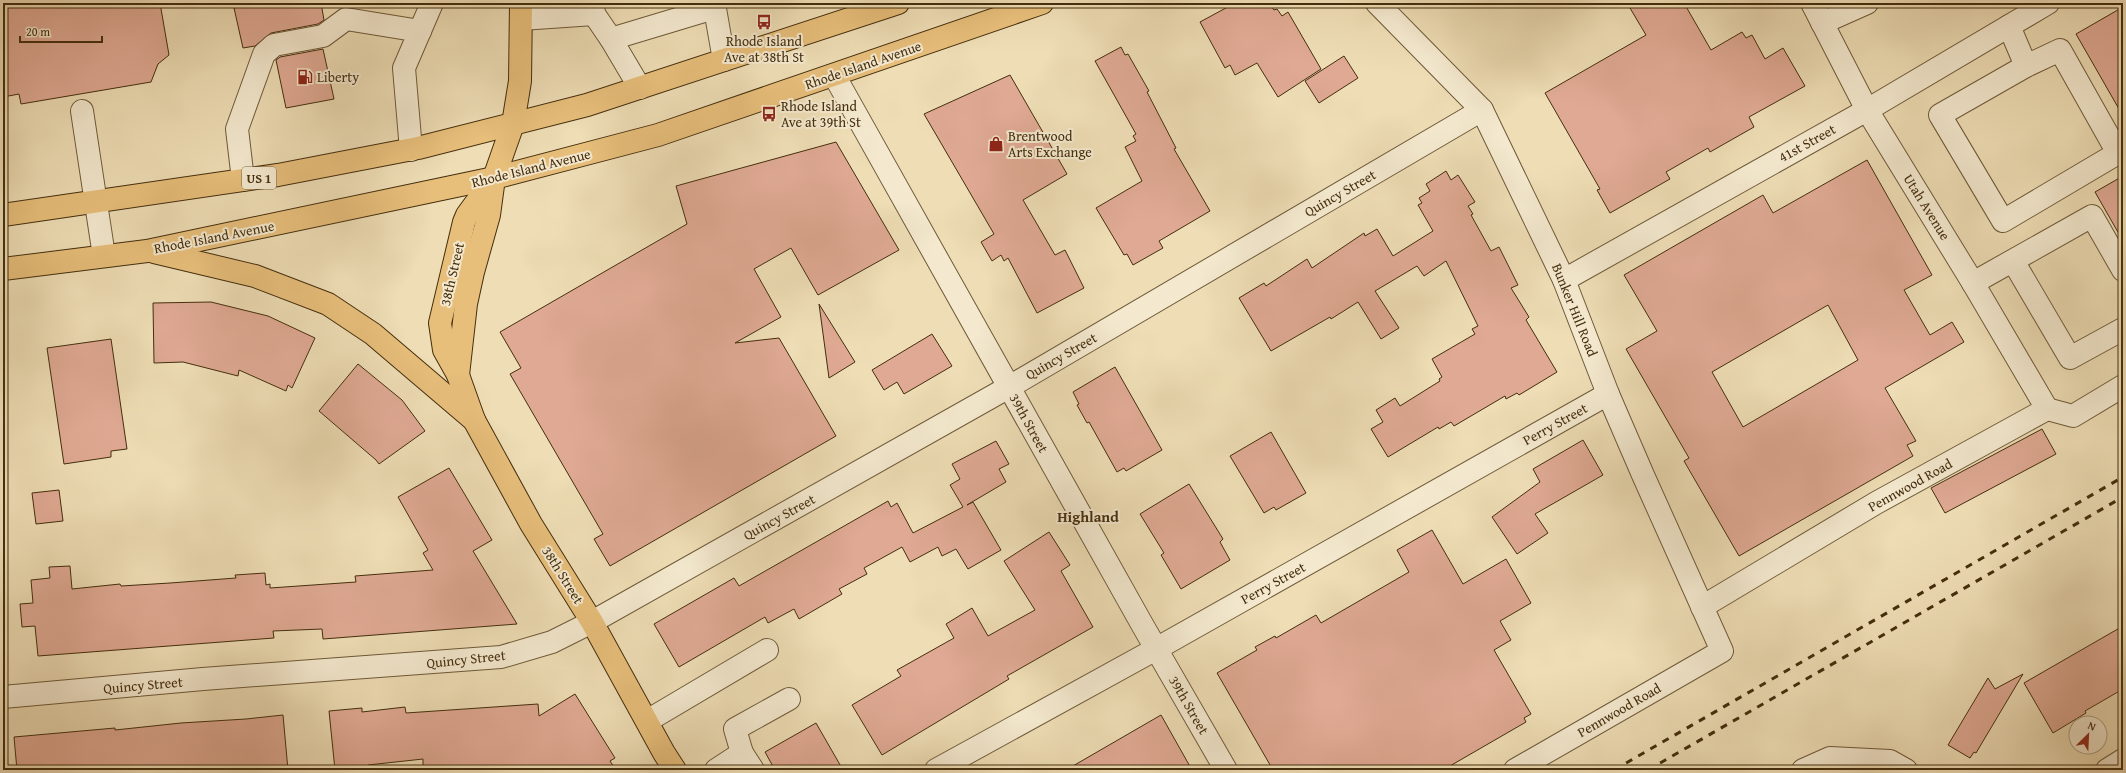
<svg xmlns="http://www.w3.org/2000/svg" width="2126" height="773" font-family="'Gentium Book Plus',serif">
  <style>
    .building { fill: #dfa993; stroke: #442e0e; fill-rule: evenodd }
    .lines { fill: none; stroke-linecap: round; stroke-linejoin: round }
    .minor-casing { stroke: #6e5a38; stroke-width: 24 }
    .major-casing { stroke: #442e0e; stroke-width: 24 }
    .minor { stroke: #f4e9cf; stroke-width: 22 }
    .major { stroke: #e7be7a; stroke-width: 22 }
    .rail { stroke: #442e0e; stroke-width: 3; stroke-dasharray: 7 7; stroke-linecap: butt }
    .labels { text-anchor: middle; stroke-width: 4; stroke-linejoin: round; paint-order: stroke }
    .shield { fill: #f4e9cf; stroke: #796648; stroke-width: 1 }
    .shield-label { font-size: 13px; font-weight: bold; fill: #442e0e }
    .poi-label { font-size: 14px; fill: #442e0e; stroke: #f4e9cf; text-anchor: start }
    .street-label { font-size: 14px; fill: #442e0e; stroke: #f4e9cf }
    .neighbourhood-label { font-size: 15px; font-weight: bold; fill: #442e0e; stroke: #f4e9cf }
  </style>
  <rect width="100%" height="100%" fill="#eeddb5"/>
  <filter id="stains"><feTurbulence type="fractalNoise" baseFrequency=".005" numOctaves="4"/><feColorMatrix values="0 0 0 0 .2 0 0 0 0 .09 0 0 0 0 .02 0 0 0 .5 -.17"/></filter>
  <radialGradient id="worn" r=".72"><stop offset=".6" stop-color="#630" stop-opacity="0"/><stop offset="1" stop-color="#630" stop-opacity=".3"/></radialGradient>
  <!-- building -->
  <g class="building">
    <polygon points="3,3 160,3 169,55 158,64 151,82 21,104 19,94 3,97"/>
    <polygon points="259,3 321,3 324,20 318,24 271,33 255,46 243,48 234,8"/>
    <polygon points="1235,3 1269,3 1274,10 1277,9 1282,16 1288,12 1321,69 1278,97 1257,63 1235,75 1230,65 1225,68 1200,22"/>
    <polygon points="1627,3 1684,3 1711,50 1742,32 1746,38 1752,35 1765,59 1783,48 1805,86 1749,117 1754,127 1710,152 1708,148 1666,172 1670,179 1610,213 1597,190 1600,189 1545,93 1646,35"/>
    <polygon points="2123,7 2123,116 2076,34"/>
    <polygon points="1121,47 1125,55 1128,54 1149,91 1147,92 1176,148 1174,149 1210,211 1159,241 1163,248 1133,265 1127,254 1124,255 1096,208 1142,181 1125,147 1136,141 1133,136 1136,134 1095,61"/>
    <polygon points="323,49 334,99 286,108 276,60 280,57"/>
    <polygon points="1344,56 1358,78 1319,103 1305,81"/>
    <polygon points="1010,75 1067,174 1023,200 1055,255 1065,250 1084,288 1037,313 1008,258 1004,261 1001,255 992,261 981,242 994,234 924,114"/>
    <polygon points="836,142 899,250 818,295 791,248 754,269 781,317 735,343 779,338 836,436 610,566 594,539 603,534 510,374 521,368 500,332 687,224 676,186"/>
    <path d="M1867,160L1932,275L1904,290L1930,335L1952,322L1964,342L1885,388L1916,441L1907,445L1913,456L1739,556L1684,461L1689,458L1626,349L1657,331L1624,275L1763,195L1773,213ZM1828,305L1858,360L1743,427L1712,372Z"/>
    <polygon points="1446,171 1451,180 1458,175 1475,202 1468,206 1473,214 1471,215 1491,251 1499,247 1518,285 1511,288 1529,317 1526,320 1557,372 1519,395 1517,393 1506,399 1505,396 1454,426 1451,422 1439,429 1438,427 1388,457 1371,429 1383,422 1376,410 1395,398 1400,406 1440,381 1439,379 1442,377 1432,359 1475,334 1472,329 1478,326 1446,261 1424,276 1417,266 1375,291 1399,328 1381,339 1358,302 1331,319 1330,317 1271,351 1239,298 1264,283 1266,286 1307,259 1312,268 1364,233 1365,236 1377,229 1393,256 1433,231 1418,205 1422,203 1419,198 1430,191 1426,184"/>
    <polygon points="2123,176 2123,241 2095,192"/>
    <polygon points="211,302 268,316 315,338 292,388 288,385 286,391 239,370 238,376 183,362 154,363 153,303"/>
    <polygon points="819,304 855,362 829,378"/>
    <polygon points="932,334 952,366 904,394 897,382 884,390 872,370"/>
    <polygon points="111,339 127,449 111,451 111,457 64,464 47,348"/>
    <polygon points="358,364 402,400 425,431 379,464 376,460 319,411"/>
    <polygon points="1115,367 1162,450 1126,471 1124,468 1117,472 1089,422 1087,423 1077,405 1079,404 1073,392"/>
    <polygon points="2042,429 2056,454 1945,513 1931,488"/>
    <polygon points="1271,432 1306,493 1276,510 1274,507 1264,513 1230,456"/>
    <polygon points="1583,440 1603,475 1535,514 1548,533 1517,554 1492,517 1540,482 1533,469"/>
    <polygon points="996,441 1009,464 999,469 1006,482 967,505 973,502 1001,550 968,569 956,549 942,556 938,547 910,562 902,547 864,568 867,574 839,589 842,594 799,619 794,609 768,623 765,617 679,667 654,624 734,578 739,586 888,501 891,507 897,503 913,533 963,507 950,485 960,479 952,464"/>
    <polygon points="449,468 492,540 473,551 517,624 323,639 322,629 273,631 274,638 38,656 35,626 22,627 20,604 33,603 31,580 50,578 49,567 70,566 72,589 120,584 121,586 170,583 236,578 235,575 265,573 266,585 270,584 270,588 356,582 355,576 433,570 423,553 428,550 398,497"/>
    <polygon points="1189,484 1223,539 1220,542 1230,560 1181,589 1161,555 1164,553 1140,514"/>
    <polygon points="59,490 63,521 36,524 32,493"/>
    <polygon points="1432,530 1463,584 1506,559 1531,603 1500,621 1511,640 1494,650 1531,714 1524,718 1526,722 1443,770 1273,770 1217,673 1257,650 1255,647 1275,636 1276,638 1316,615 1321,623 1409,572 1397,550"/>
    <polygon points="1049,532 1070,565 1061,571 1093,627 1007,676 1009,679 882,755 852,705 901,676 897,670 954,638 946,624 972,608 988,636 1035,610 1004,561"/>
    <polygon points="2123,626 2123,689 2085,711 2086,713 2053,733 2024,683"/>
    <polygon points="2023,674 1976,753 1974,752 1970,758 1948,745 1988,678 1995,689"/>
    <polygon points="575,694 615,758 610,761 616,770 521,770 519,767 476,770 423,770 423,759 368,765 368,770 335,770 329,711 362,708 362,712 405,707 406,713 538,704 539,716"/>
    <polygon points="283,715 288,770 17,770 14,737 115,728 115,730 181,723 246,719"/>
    <polygon points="1161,715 1192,770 1066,770"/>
    <polygon points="816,723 843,770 775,770 765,752"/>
  </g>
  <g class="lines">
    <!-- minor casing -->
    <g class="minor-casing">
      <g id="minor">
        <polyline points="593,3 594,14 611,39 714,8"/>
        <polyline points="714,3 724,60"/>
        <polyline points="1377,3 1482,110 1564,280 1608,394 1643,475 1722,651 1515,770"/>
        <polyline points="1812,3 1867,110 1973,283 2047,409"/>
        <polyline points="521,19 594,14"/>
        <polyline points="1822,23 1867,3"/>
        <polyline points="2009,26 2026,66 1940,115 2003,221 2118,153 2060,50 2026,66"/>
        <polyline points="611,39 640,88"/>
        <polyline points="834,75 1143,626 1226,770"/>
        <polyline points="82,111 104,256"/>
        <polyline points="411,150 404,68 432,3"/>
        <polyline points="243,180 237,129 264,54 274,45 323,36 346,19 420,31"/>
        <polyline points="2013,261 2070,358 2123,329"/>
        <polyline points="1564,280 1867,110 2048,3"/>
        <polyline points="1973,283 2092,216 2123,270"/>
        <polyline points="1702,607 1876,503 2047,409 2073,416 2123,386"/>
        <polyline points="3,697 203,679 501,657 552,642 592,622 1009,387 1482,110"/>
        <polyline points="647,721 767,650"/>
        <polyline points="742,753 753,770"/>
        <polyline points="716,770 742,753 735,729 789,699"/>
        <polyline points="936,770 1156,649 1608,394"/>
        <polyline points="1803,770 1830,758 1890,761 1906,770"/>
        <polyline points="2107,770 2123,760"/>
      </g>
    </g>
    <!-- major casing -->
    <g class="major-casing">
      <g id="major">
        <polyline points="494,178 467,215 464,222 440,323 444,350 458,375 474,420 531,524 592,622 664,753 675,770"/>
        <polyline points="3,215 278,175 418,148 587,105 898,3"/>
        <polyline points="154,252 255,276 328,304 373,334 474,420"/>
        <polyline points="3,269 147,251 494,178 658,135 1042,3"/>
        <polyline points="458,375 466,304 473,272 489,215 494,178 513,124 520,81 521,3"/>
      </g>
    </g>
    <!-- minor -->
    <use href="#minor" class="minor"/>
    <!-- major -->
    <use href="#major" class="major"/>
    <!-- rail -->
    <g class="rail">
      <polyline points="1614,770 2123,477"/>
      <polyline points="1648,770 2123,497"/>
    </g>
  </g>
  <!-- icons -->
  <defs>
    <g id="bus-bare" transform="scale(1.2)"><path d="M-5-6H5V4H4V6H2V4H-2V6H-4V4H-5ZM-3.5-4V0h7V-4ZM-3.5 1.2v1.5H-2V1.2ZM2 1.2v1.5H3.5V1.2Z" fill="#8f2418" stroke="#f4e9cf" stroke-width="2.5" paint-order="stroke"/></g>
    <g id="fuel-bare" transform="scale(1.2)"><path d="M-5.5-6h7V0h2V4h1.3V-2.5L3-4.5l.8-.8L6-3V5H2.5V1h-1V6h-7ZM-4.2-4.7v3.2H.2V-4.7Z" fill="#8f2418" stroke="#f4e9cf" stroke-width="2.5" paint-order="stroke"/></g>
    <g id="shop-bare" transform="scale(1.2)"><path d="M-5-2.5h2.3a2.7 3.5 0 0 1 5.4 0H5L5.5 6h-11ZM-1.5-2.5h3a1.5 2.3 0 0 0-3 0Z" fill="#8f2418" stroke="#f4e9cf" stroke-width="2.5" paint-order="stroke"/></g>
  </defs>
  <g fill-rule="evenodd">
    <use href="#bus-bare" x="764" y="22"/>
    <use href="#fuel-bare" x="305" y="77"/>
    <use href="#bus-bare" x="769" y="114"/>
    <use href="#shop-bare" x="996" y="144"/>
  </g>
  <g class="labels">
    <!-- shield labels -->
    <rect class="shield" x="242" y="167" width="34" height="22" rx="3"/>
    <g class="shield-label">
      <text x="259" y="183">US 1</text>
    </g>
    <!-- poi labels -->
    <g class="poi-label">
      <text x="764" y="46" text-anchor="middle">Rhode Island<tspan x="764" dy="16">Ave at 38th St</tspan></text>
      <text x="317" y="82">Liberty</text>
      <text x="781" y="111">Rhode Island<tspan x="781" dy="16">Ave at 39th St</tspan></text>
      <text x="1008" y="141">Brentwood<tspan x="1008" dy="16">Arts Exchange</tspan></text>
    </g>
    <!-- street labels -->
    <g class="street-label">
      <text transform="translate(863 65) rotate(-19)" y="5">Rhode Island Avenue</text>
      <text transform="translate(1807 143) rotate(-29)" y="5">41st Street</text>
      <text transform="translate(531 168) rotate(-14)" y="5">Rhode Island Avenue</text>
      <text transform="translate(1340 193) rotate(-30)" y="5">Quincy Street</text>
      <text transform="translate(1927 207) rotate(58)" y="5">Utah Avenue</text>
      <text transform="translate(214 237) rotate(-11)" y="5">Rhode Island Avenue</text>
      <text transform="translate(452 274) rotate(-77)" y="5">38th Street</text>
      <text transform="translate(1575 310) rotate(68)" y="5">Bunker Hill Road</text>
      <text transform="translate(1061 356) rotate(-30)" y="5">Quincy Street</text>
      <text transform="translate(1029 423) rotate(61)" y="5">39th Street</text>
      <text transform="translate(1555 424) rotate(-29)" y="5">Perry Street</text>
      <text transform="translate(1910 485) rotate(-29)" y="5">Pennwood Road</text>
      <text transform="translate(779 517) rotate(-29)" y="5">Quincy Street</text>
      <text transform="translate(563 575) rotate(58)" y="5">38th Street</text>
      <text transform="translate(1273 583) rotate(-29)" y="5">Perry Street</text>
      <text transform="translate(466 659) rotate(-6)" y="5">Quincy Street</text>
      <text transform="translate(143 685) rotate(-5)" y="5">Quincy Street</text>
      <text transform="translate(1189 705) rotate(60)" y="5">39th Street</text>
      <text transform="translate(1619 710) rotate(-30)" y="5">Pennwood Road</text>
    </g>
    <!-- neighbourhood labels -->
    <g class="neighbourhood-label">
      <text x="1088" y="522">Highland</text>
    </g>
  </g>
  <!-- margin -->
  <rect width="2126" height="773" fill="none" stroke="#eeddb5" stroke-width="16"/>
  <rect x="4" y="4" width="2118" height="765" fill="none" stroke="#442e0e" stroke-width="2"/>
  <rect x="8" y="8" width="2110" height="757" fill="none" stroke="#442e0e"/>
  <!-- north arrow -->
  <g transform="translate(2088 735) rotate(24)"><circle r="19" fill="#f4e9cf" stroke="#ae9e82"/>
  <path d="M0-3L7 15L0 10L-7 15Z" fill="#8f2418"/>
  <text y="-6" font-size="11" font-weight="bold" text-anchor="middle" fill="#442e0e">N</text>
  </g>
  <!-- scale -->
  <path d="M20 36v6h82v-6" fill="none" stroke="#442e0e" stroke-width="2"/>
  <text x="26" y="36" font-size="12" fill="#442e0e" stroke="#f4e9cf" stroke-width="3" paint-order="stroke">20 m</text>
  <rect width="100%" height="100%" filter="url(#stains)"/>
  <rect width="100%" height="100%" fill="url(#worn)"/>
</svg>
